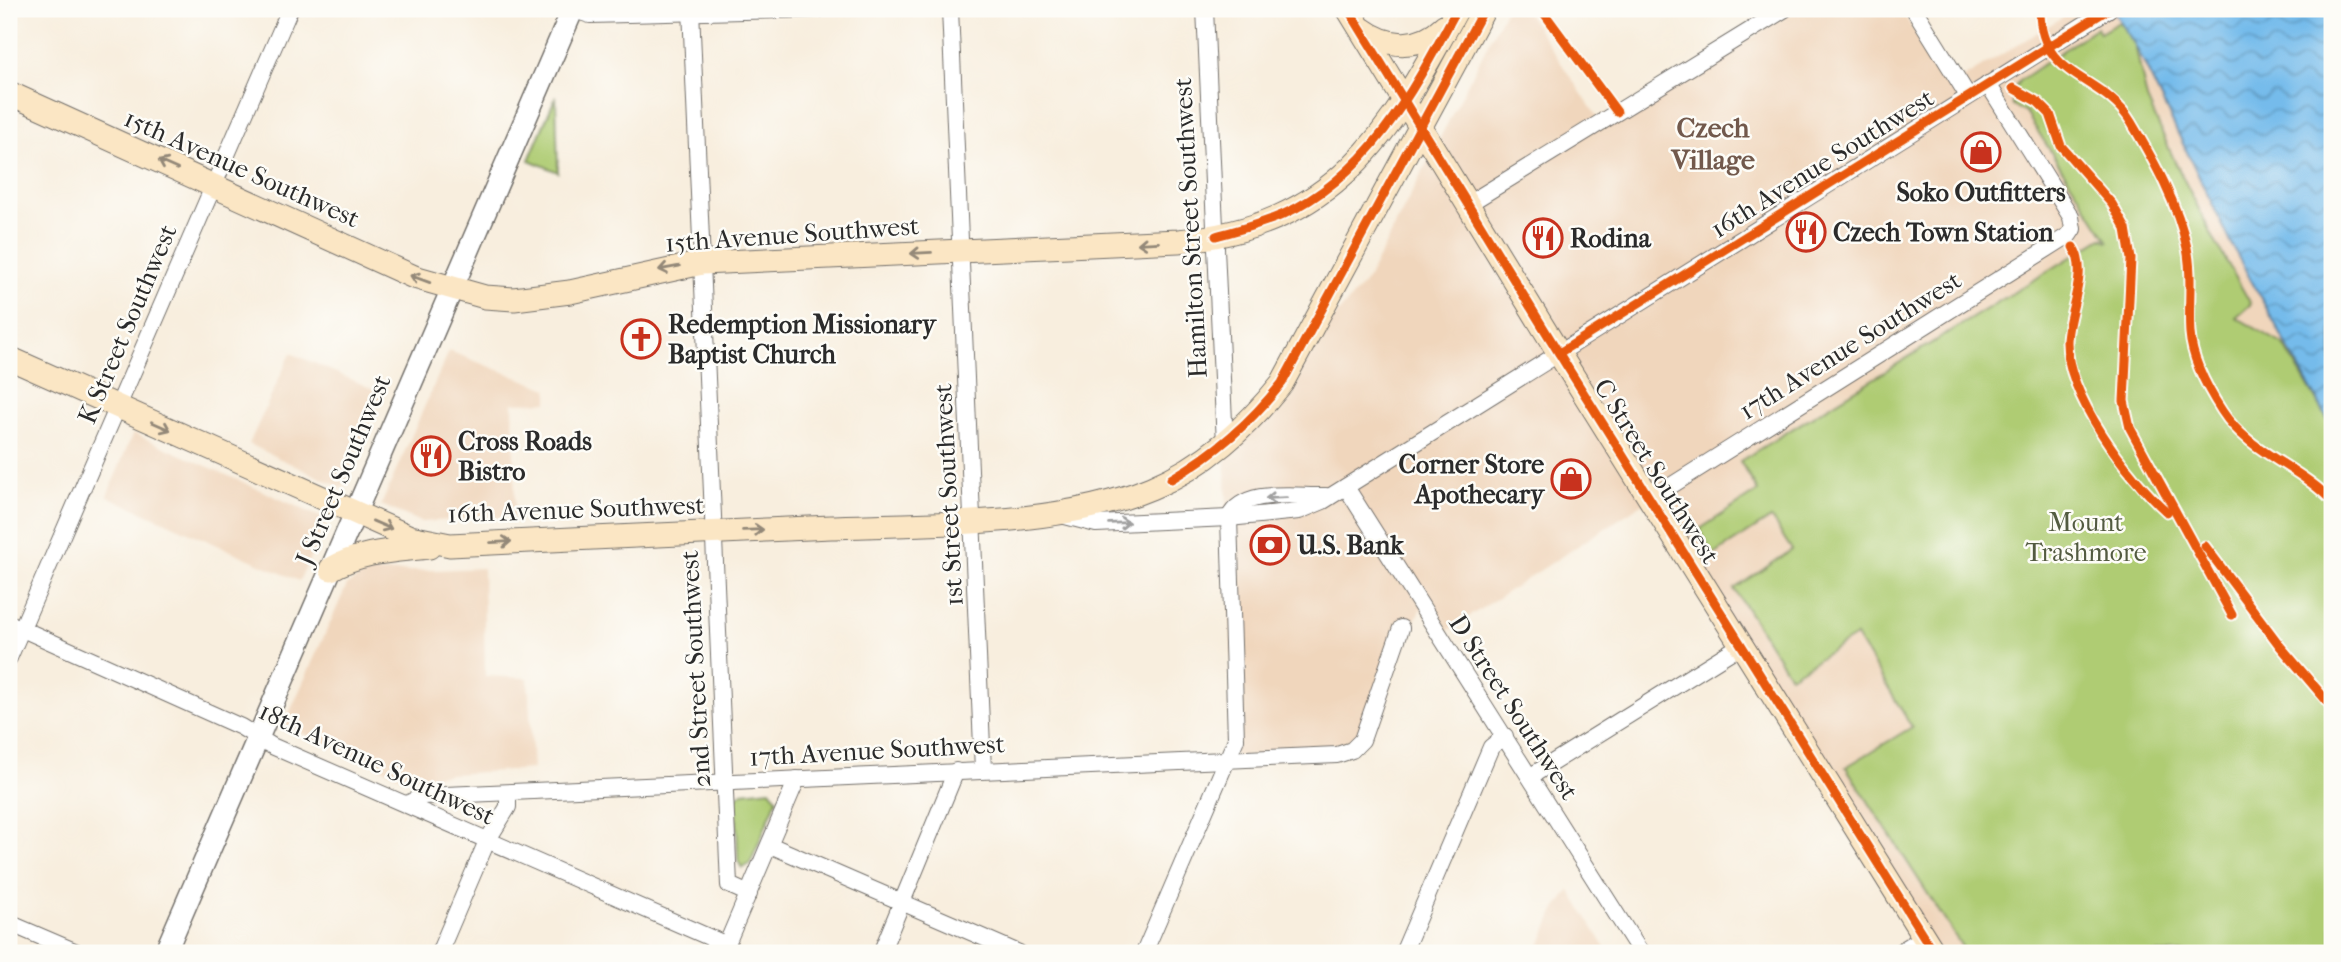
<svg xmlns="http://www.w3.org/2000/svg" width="2341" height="962" font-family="'IM FELL French Canon',serif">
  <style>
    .built { fill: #f0d6bc }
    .green { fill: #afcc73; stroke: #6d7c4f; stroke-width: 2 }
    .water { fill: url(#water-waves); stroke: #50738b; stroke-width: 2 }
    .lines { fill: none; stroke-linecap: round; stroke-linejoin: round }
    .minor-casing { stroke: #736f6a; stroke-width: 18 }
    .tertiary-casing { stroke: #736f6a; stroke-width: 24 }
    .secondary-casing { stroke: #736f6a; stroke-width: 25 }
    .minor { stroke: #fff; stroke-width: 16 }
    .tertiary { stroke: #fff; stroke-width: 21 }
    .secondary { stroke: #fbe6c4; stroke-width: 23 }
    .cycleway-casing { stroke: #fdfcf7; stroke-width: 13 }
    .cycleway { stroke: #e8590c; stroke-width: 9 }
    .oneway { stroke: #938878 }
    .oneway2 { stroke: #a0a0a0 }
    .labels { text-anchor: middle; stroke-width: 5; stroke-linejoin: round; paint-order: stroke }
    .street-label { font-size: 26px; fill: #2b2b2b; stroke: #fdfcf7 }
    .poi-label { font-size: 26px; font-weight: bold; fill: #2b2b2b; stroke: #fdfcf7; text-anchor: start }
    .park-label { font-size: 26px; fill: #535b41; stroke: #fdfcf7 }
    .neighbourhood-label { font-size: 28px; font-weight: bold; fill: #72594c; stroke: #fdfcf7 }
  </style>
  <defs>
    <pattern id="water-waves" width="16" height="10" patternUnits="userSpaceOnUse" patternTransform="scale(1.75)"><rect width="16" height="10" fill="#74bbeb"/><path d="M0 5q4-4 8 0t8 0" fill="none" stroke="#5f98bf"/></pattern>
  </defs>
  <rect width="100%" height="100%" fill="#fdfcf7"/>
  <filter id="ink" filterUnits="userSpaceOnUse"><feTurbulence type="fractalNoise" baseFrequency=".0143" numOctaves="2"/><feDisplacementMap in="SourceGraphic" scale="14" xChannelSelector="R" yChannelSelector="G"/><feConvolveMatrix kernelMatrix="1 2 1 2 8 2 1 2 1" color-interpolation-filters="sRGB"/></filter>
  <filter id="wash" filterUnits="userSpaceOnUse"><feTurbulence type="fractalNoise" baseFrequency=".00686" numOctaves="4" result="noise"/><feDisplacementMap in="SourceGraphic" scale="28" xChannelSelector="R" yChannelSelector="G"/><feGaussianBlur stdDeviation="1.57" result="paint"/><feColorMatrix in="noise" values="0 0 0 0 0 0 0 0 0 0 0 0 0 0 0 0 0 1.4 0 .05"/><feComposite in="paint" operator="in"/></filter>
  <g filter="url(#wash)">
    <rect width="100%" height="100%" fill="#f8eede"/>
    <!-- built -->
    <g class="built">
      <polygon points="1506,9 1525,9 1604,127 1799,9 1900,9 1950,86 2076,9 2145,9 2135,45 2236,253 2332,427 2332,953 1934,953 1650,499 1439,636 1421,608 1352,750 1235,757 1225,444 1367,280"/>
      <polygon points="449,351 548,389 548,402 513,403 515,516 421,522 381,505"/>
      <polygon points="291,353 382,393 342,488 249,444"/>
      <polygon points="133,433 327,520 299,581 107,496"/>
      <polygon points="483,568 485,676 528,678 533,769 402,777 284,725 347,585 366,573"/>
      <polygon points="1570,890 1609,953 1537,953 1554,912"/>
    </g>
    <!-- green -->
    <g class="green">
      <polygon points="2119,22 2135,45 2147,99 2175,162 2216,243 2251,304 2236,317 2284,345 2332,427 2332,953 1966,953 1846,767 1912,727 1856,636 1790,676 1734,589 1792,550 1771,518 1712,556 1700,529 1758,491 1740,461 2102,238 2109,242 2026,113 2013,105 2011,94 2019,81 2097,27 2100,33"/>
      <polygon points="556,96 558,172 529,160"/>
      <polygon points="770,789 777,799 750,864 742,868 738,861 736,797 742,792"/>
    </g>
    <!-- water -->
    <polygon class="water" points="2112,9 2332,9 2332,427 2236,253 2135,45"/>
  </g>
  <g filter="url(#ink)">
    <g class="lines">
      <!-- minor casing -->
      <g class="minor-casing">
        <g id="minor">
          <polyline points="571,9 590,15 819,9"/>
          <polyline points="691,9 729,885 749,894"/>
          <polyline points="950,9 983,770"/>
          <polyline points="1205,9 1225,444"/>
          <polyline points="1914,9 1968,96"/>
          <polyline points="1468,204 1785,9"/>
          <polyline points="1346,487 1641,953"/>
          <polyline points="1650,499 2069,235 2073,229 2071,217 1988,84"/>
          <polyline points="1061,515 1096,524 1229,518 1299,511 1323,501 2109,9"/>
          <polyline points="9,623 241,727 272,746 727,945"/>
          <polyline points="9,658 290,9"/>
          <polyline points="1531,776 1741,645"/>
          <polyline points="407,804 423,796 1337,755 1352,750 1362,740 1401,628"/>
          <polyline points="770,845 1019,953"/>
          <polyline points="9,923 79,953"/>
          <polyline points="439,953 487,841 508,807 508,793"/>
          <polyline points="723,953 797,779"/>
          <polyline points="881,953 956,771"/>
          <path d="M1144,953L1236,739L1229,518C1243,487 1296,497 1326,496"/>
          <polyline points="1403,953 1491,747 1505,736"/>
          <polyline points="1898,953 1924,937"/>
        </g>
      </g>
      <!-- tertiary casing -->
      <g class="tertiary-casing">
        <polyline id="tertiary" points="165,953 573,9"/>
      </g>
      <!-- secondary casing -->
      <g class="secondary-casing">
        <g id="secondary">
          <polyline points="1348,9 1568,368 1934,953"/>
          <path d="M1362,29C1389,49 1420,49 1444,26"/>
          <path d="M9,93L414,277L485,297L514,299L570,292L702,263L1178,241C1336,227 1389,135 1457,9"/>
          <path d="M9,358L410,537L450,545C577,539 704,532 831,527C931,523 1058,527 1151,488C1205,466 1246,428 1282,383L1484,9"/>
          <path d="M331,569C362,551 394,551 429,547"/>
        </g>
      </g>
      <!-- minor -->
      <use href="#minor" class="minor"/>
      <!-- tertiary -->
      <use href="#tertiary" class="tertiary"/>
      <!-- secondary -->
      <use href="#secondary" class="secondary"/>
      <!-- cycleway casing -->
      <g class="cycleway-casing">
        <g id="cycleway">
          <polyline points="1348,9 1568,368 1934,953"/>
          <polyline points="1541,9 1617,112"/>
          <path d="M2040,9C2039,80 2103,74 2131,122C2154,161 2178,204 2187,248C2193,276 2188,304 2190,333C2192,360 2207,388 2222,411C2248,452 2300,467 2332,501"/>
          <polyline points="2013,88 2038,102 2050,114 2061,146 2112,204 2126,229 2131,259 2124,401 2130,428 2232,615"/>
          <path d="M1216,236C1238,230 1261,224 1282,215C1370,175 1414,89 1457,9"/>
          <path d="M2073,247C2090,273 2067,312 2067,342C2067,396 2128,478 2167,512"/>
          <polyline points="1559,353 2109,9"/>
          <path d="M1171,479C1216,453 1250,423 1282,383L1484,9"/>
          <polyline points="2205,546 2280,646 2332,707"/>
        </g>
      </g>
      <!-- cycleway -->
      <use href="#cycleway" class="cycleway"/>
    </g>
    <!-- one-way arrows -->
    <defs><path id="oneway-shaft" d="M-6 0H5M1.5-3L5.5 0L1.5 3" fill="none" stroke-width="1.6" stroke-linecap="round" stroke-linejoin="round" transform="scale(1.75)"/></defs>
    <g class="oneway">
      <use href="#oneway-shaft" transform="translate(168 165) rotate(-156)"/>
      <use href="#oneway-shaft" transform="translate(1148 243) rotate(177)"/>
      <use href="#oneway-shaft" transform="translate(921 253) rotate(177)"/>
      <use href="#oneway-shaft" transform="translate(669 268) rotate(170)"/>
      <use href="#oneway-shaft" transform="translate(420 279) rotate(-160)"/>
      <use href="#oneway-shaft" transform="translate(161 426) rotate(24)"/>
      <use href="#oneway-shaft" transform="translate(382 525) rotate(23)"/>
      <use href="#oneway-shaft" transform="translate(753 530) rotate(-2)"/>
      <use href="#oneway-shaft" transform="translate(501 542) rotate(-3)"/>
    </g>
    <g class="oneway2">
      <use href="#oneway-shaft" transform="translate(1276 498) rotate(178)"/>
      <use href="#oneway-shaft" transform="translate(1119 523) rotate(-2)"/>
    </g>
  </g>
  <!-- icons -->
  <defs>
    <g id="shop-ring" transform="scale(2.0125)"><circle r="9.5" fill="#fdfcf7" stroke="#c8321e" stroke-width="1.5"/><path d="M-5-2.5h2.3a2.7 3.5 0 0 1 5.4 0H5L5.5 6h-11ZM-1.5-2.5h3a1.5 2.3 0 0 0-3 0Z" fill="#c8321e"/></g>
    <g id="restaurant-ring" transform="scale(2.0125)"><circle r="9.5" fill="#fdfcf7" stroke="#c8321e" stroke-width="1.5"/><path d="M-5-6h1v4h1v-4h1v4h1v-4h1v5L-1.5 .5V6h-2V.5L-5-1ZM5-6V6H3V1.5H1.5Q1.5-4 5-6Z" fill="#c8321e"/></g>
    <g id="church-ring" transform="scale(2.0125)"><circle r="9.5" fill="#fdfcf7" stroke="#c8321e" stroke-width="1.5"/><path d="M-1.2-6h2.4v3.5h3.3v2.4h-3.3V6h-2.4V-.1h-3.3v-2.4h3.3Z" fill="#c8321e"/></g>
    <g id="bank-ring" transform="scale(2.0125)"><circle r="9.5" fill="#fdfcf7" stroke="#c8321e" stroke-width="1.5"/><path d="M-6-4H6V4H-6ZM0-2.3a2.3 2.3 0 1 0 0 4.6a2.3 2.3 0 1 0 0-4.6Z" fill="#c8321e"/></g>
  </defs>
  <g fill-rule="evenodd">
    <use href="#shop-ring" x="1981" y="152"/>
    <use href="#restaurant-ring" x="1806" y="232"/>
    <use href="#restaurant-ring" x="1543" y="238"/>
    <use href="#church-ring" x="641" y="339"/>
    <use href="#restaurant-ring" x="431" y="456"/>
    <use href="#shop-ring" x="1571" y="479"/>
    <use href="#bank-ring" x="1270" y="545"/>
  </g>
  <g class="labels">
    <!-- street labels -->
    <g class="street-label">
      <text transform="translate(1822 163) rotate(-32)" y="9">16th Avenue Southwest</text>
      <text transform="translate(242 168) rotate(24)" y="9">15th Avenue Southwest</text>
      <text transform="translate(1190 228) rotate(-93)" y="9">Hamilton Street Southwest</text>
      <text transform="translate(792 234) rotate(-4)" y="9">15th Avenue Southwest</text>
      <text transform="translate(127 324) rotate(-67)" y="9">K Street Southwest</text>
      <text transform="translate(1850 345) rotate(-32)" y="9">17th Avenue Southwest</text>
      <text transform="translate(343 470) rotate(-67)" y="9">J Street Southwest</text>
      <text transform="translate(1657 471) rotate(58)" y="9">C Street Southwest</text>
      <text transform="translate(948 495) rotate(-93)" y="9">1st Street Southwest</text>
      <text transform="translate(576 509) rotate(-2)" y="9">16th Avenue Southwest</text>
      <text transform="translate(695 669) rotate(-93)" y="9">2nd Street Southwest</text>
      <text transform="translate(1514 707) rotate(57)" y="9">D Street Southwest</text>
      <text transform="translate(877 750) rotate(-3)" y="9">17th Avenue Southwest</text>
      <text transform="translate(377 763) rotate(25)" y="9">18th Avenue Southwest</text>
    </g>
    <!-- poi labels -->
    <g class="poi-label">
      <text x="1981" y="201" text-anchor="middle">Soko Outfitters</text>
      <text x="1833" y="241">Czech Town Station</text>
      <text x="1570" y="247">Rodina</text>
      <text x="668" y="333">Redemption Missionary<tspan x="668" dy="30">Baptist Church</tspan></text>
      <text x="458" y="450">Cross Roads<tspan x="458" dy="30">Bistro</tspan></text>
      <text x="1544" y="473" text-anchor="end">Corner Store<tspan x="1544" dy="30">Apothecary</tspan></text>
      <text x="1297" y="554">U.S. Bank</text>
    </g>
    <!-- park labels -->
    <g class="park-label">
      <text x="2086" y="531">Mount<tspan x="2086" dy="30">Trashmore</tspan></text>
    </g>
    <!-- neighbourhood labels -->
    <g class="neighbourhood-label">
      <text x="1713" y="137">Czech<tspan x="1713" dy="32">Village</tspan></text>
    </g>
  </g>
  <!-- margin -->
  <rect width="2341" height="962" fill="none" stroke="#fdfcf7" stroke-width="35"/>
</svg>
